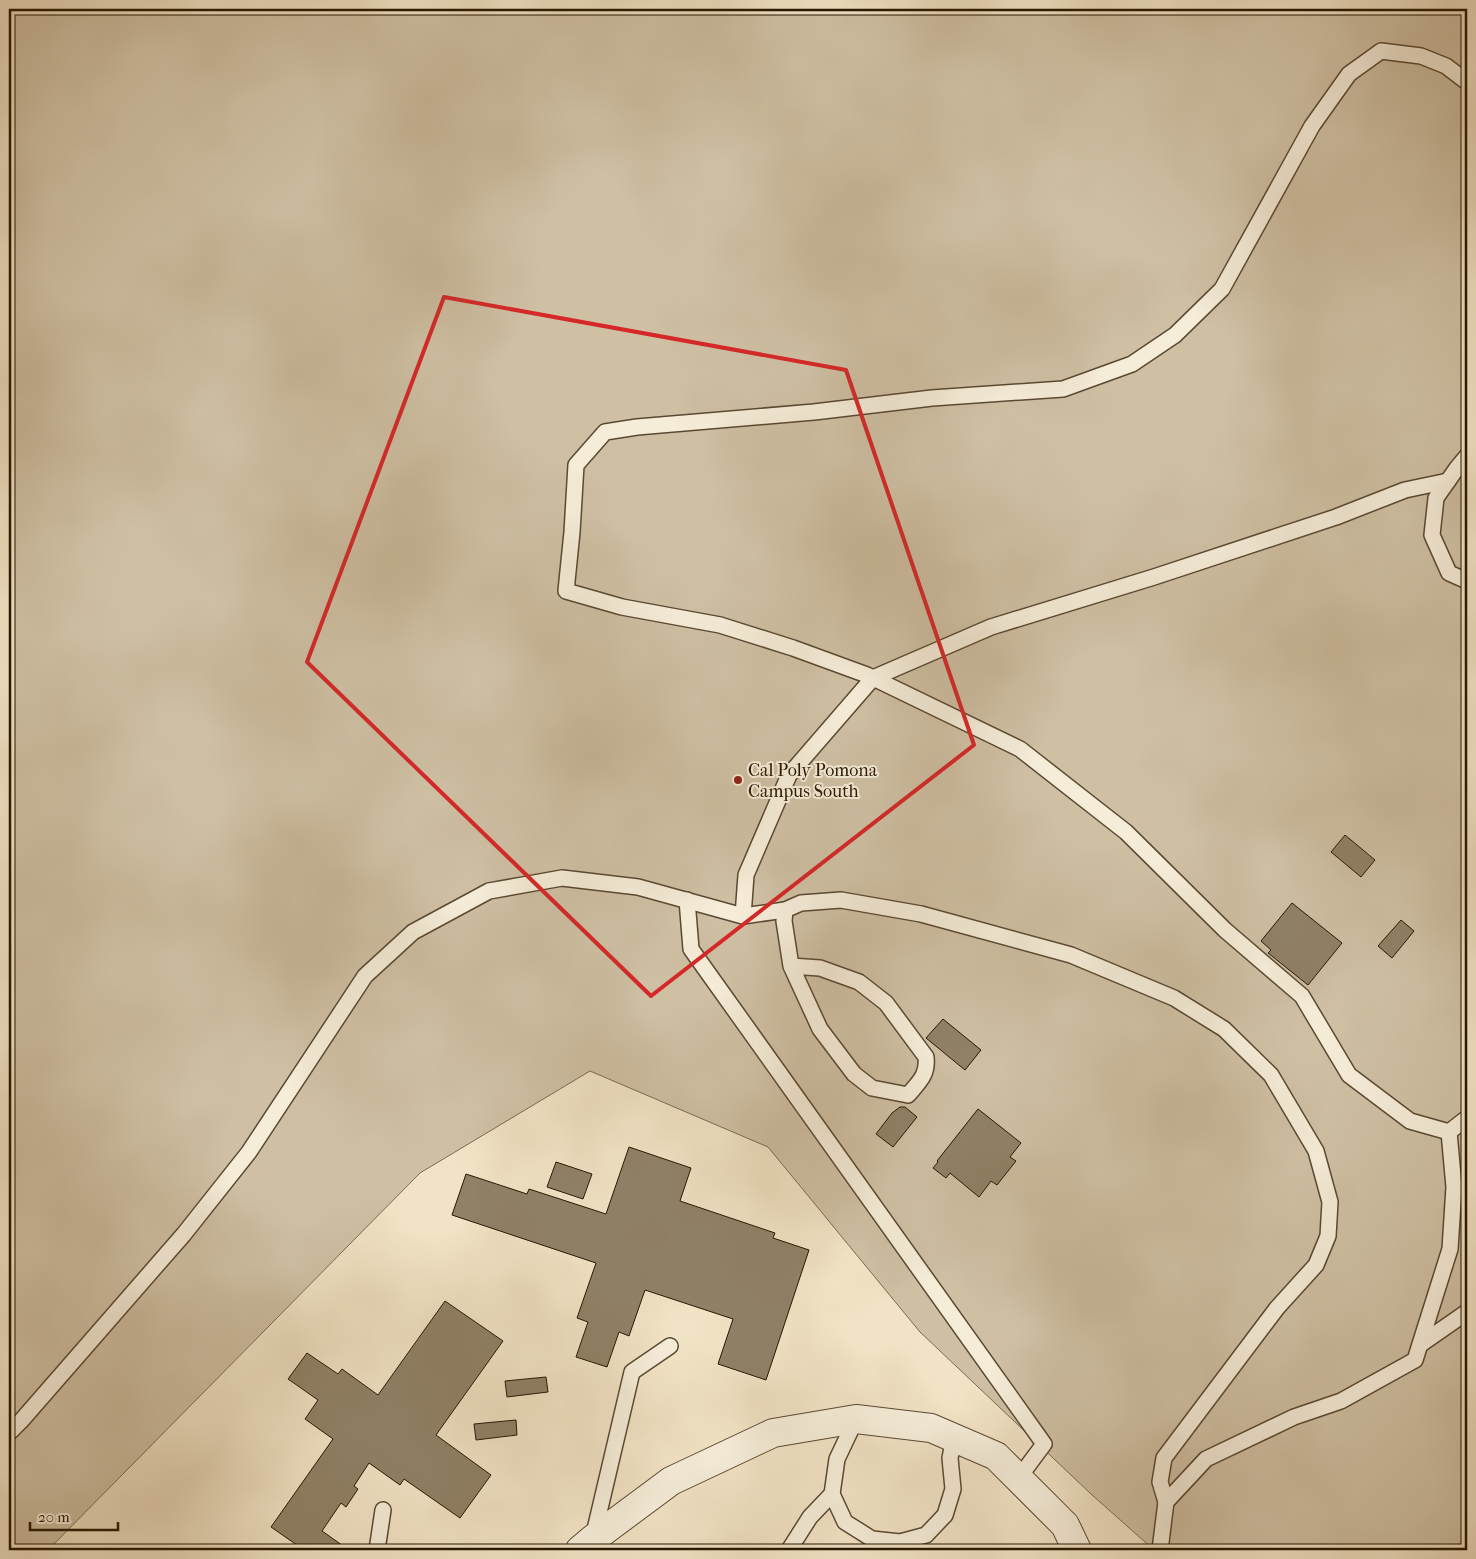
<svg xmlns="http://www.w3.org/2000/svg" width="1476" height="1559" font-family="'IM FELL French Canon',serif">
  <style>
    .green { fill: #cfc0a4; stroke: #7b6b52 }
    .building { fill: #908167; stroke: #271601 }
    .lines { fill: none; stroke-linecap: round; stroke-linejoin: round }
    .service-casing { stroke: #5a4932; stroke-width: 18 }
    .minor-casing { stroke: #5a4932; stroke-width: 30 }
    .service { stroke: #f6edd9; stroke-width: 15 }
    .minor { stroke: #f6edd9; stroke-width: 28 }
    .marked { fill: none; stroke: #d62828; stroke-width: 4; stroke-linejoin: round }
    .poi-dot { fill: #8f2418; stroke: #f6edd9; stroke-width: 2 }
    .labels { text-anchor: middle; stroke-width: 4; stroke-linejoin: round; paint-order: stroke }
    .poi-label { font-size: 18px; fill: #271601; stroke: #f6edd9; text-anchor: start }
  </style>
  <rect width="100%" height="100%" fill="#f1e3c5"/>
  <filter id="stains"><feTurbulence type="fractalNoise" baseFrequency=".004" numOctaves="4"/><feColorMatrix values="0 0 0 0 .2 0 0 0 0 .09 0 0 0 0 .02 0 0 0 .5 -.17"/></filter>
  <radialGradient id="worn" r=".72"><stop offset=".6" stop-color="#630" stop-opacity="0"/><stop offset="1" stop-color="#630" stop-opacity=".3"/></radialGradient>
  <!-- green -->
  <polygon class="green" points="9,9 1467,9 1467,1550 1154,1550 1091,1494 920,1332 768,1147 590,1071 420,1173 48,1550 9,1550"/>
  <!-- building -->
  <g class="building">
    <polygon points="1345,835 1375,860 1361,877 1331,852"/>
    <polygon points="1292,903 1342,943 1308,985 1268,953 1271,950 1261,941"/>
    <polygon points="1401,920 1414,931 1392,958 1378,946"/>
    <polygon points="943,1019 981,1050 965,1070 926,1038"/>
    <polygon points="900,1107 905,1107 917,1117 893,1147 876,1134 892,1113"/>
    <polygon points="978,1109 1021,1143 1010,1157 1016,1161 997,1185 991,1181 979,1197 950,1173 946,1178 933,1168 938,1162 937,1161"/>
    <polygon points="629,1147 691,1168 680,1201 775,1233 773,1238 809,1250 766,1380 718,1364 733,1319 645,1290 629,1336 619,1332 607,1367 576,1357 588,1322 577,1318 596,1263 452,1215 466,1174 527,1194 529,1189 606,1214"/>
    <polygon points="556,1162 592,1174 583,1199 547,1187"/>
    <polygon points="445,1301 503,1341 436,1435 491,1475 460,1518 404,1479 400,1485 369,1463 354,1486 358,1489 346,1507 341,1503 322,1531 349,1550 304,1550 271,1527 333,1439 305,1419 318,1400 288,1379 307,1353 338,1374 342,1369 378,1395"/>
    <polygon points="546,1377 548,1392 507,1397 505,1381"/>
    <polygon points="516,1420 517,1435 476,1440 474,1424"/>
  </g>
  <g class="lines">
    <!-- service casing -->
    <g class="service-casing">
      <g id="service">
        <polyline points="1467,456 1457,468 1436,498 1432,535 1449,573 1467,581"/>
        <polyline points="687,900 691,949 1044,1444 1018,1479"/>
        <path d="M785,910L784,921L791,966L820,1029L854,1074L872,1088L908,1095C919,1082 928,1075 926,1057L886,1003L859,982L820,968L791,966"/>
        <polyline points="743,916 746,875 789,775 873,678 991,627 1154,577 1336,517 1405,490 1448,481"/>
        <polyline points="1449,1132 1410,1121 1349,1075 1302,996 1225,930 1126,832 1020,749 867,675 793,648 720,625 622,607 566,591 572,532 576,465 605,432 637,427 814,412 932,398 1063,389 1132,364 1175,335 1222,289 1312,126 1349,74 1381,51 1421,56 1446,66 1467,82"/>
        <polyline points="1421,1344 1467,1312"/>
        <polyline points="856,1419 837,1459 832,1494 845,1522 872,1539 900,1542 926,1535 945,1515 953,1489 950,1458 954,1438"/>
        <polyline points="9,1433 21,1421 184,1234 249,1152 365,976 413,932 489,891 562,878 638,887 743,916 785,910 801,903 841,900 921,914 1071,955 1174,998 1224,1029 1271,1075 1316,1151 1330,1202 1328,1236 1316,1265 1277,1308 1164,1458 1160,1482 1166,1502"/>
        <polyline points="593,1538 632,1372 670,1346"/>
        <polyline points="377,1550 383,1510"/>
        <polyline points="789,1550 810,1517 832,1494"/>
        <polyline points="1160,1550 1166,1502 1206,1459 1294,1417 1341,1401 1415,1360 1450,1249 1454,1187 1449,1132 1467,1118"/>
      </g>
    </g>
    <!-- minor casing -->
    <g class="minor-casing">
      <polyline id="minor" points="580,1550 593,1539 671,1481 773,1433 856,1419 931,1428 996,1456 1065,1525 1077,1550"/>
    </g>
    <!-- service -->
    <use href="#service" class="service"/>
    <!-- minor -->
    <use href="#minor" class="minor"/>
  </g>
  <!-- marked area -->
  <path class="marked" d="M444,297L846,370L974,745L651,996L307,662Z"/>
  <!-- markers -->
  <circle class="poi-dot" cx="738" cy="780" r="5"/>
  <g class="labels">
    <!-- poi labels -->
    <g class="poi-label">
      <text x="748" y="776">Cal Poly Pomona<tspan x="748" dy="21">Campus South</tspan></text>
    </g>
  </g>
  <!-- margin -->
  <rect width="1476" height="1559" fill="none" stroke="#f1e3c5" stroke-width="30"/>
  <rect x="10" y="10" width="1456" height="1539" fill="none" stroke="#271601" stroke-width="2.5"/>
  <rect x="15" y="15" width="1446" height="1529" fill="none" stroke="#271601"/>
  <!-- scale -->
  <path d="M30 1522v8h88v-8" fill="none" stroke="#271601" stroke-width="2.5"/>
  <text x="38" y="1522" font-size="15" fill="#271601" stroke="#f6edd9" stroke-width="4" paint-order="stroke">20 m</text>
  <rect width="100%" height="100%" filter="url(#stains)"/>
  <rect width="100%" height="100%" fill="url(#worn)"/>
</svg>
